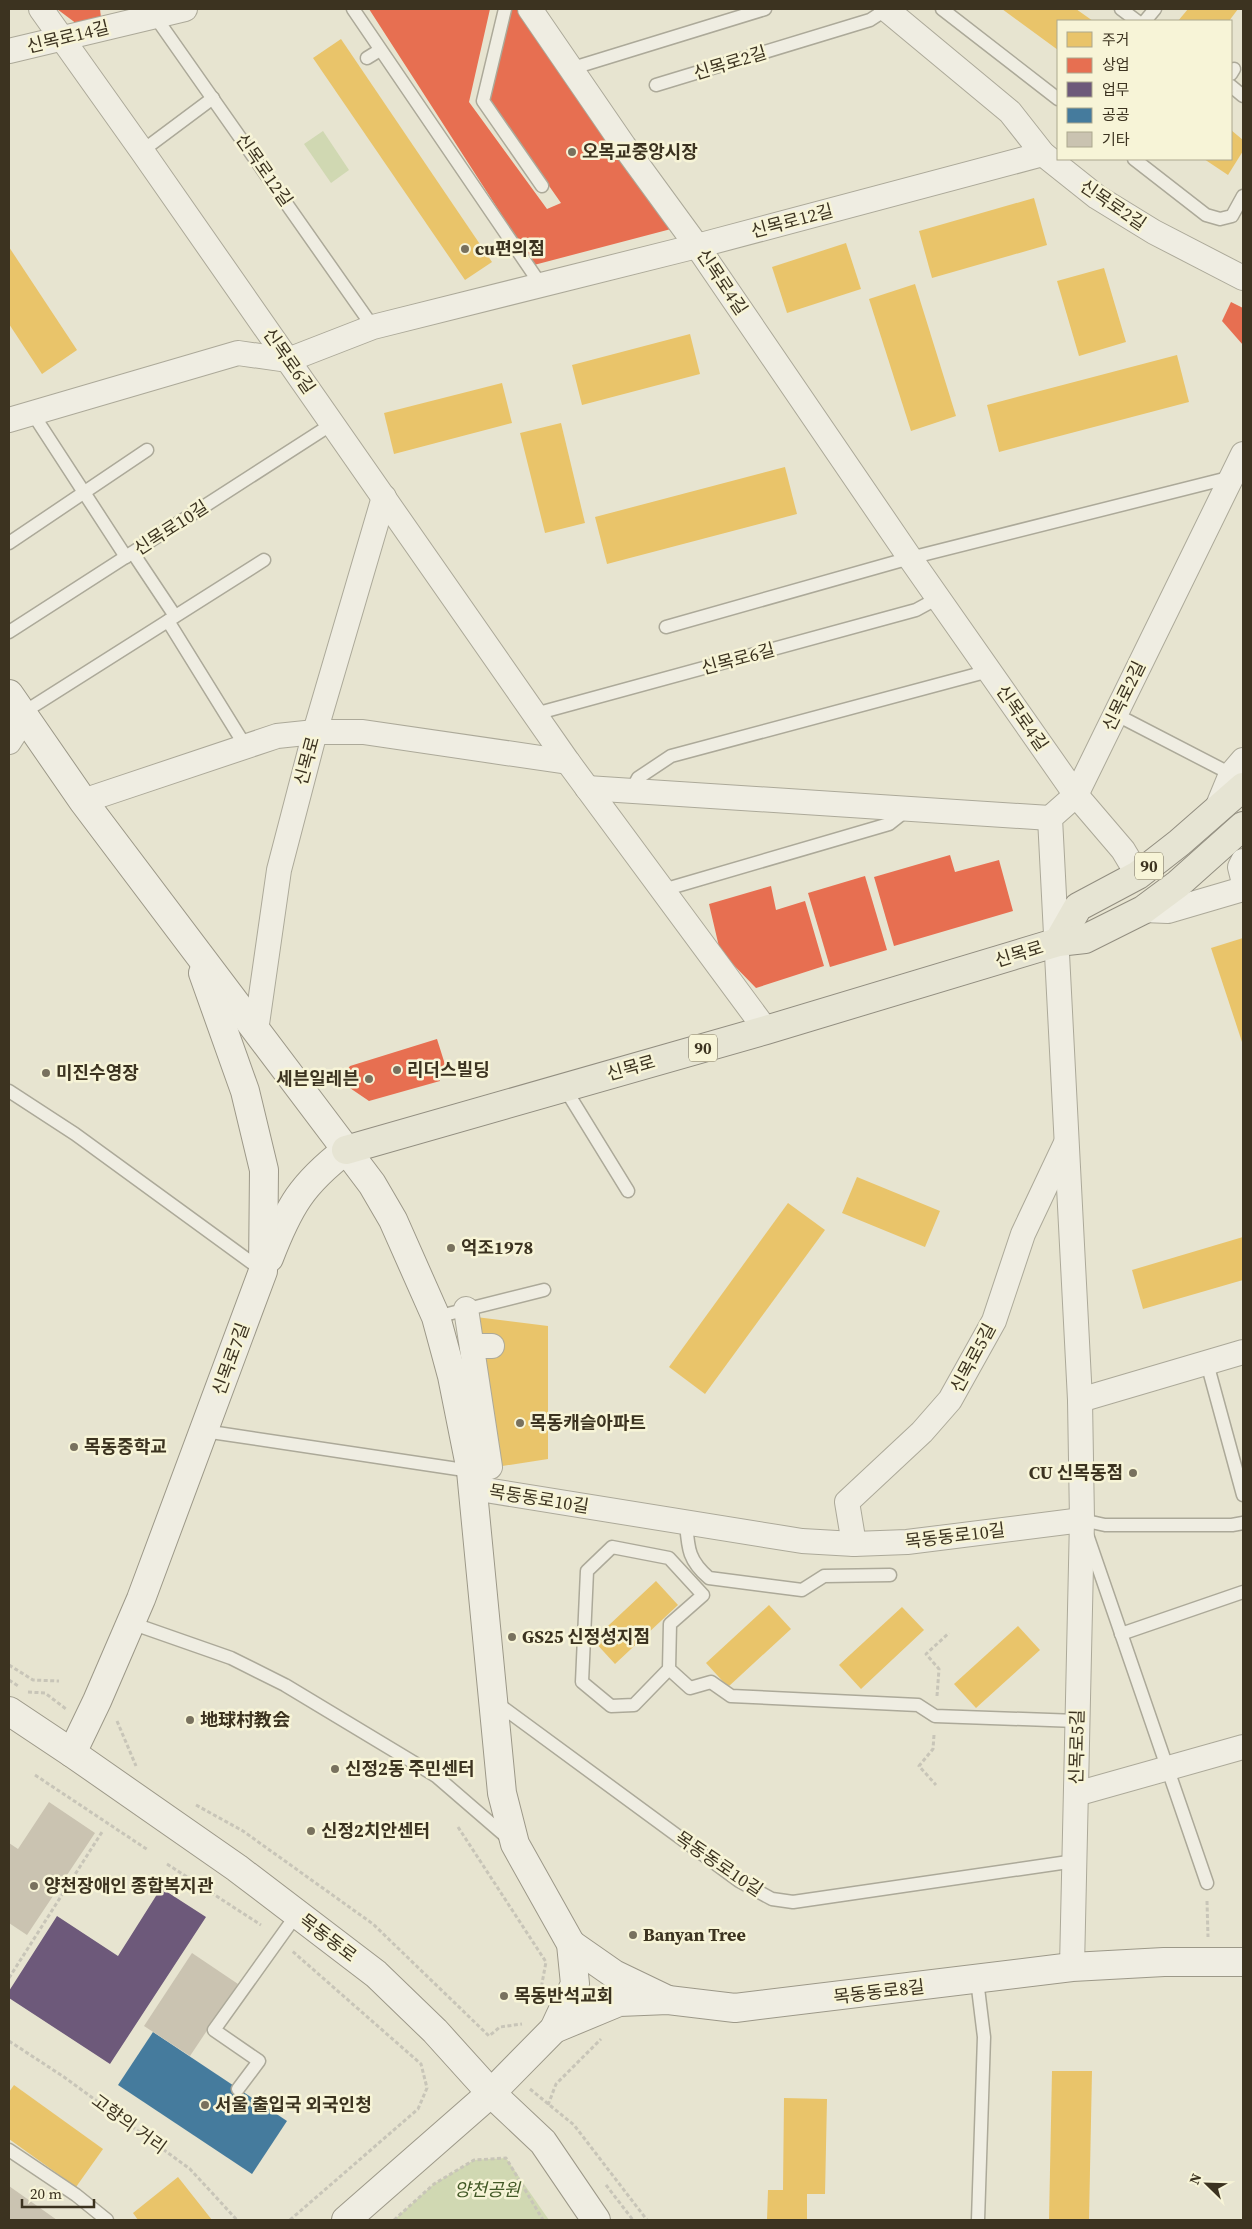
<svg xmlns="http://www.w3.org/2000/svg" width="1252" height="2229" font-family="'Source Serif 4','Noto Sans KR',serif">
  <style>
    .green { fill: #d0d8b2 }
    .homes { fill: #e9c46a }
    .shops { fill: #e76f51 }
    .offices { fill: #6d597a }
    .public { fill: #457b9d }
    .building { fill: #cac3b1 }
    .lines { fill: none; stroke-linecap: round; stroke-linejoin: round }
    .lane-casing { stroke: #aca999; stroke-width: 15 }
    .street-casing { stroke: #aca999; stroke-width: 26 }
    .secondary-casing { stroke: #9c9888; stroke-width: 30 }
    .primary-casing { stroke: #928e80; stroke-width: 30 }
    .path { stroke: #c8c5b8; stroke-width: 3; stroke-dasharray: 4 2.5; stroke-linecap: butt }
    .lane { stroke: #efede2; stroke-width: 12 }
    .street { stroke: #efede2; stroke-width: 24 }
    .secondary { stroke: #efede2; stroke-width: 28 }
    .primary { stroke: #e6e4d3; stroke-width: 28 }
    .poi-dot { fill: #78715e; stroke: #f7f4d7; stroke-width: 2 }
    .labels { text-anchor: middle; stroke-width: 5; stroke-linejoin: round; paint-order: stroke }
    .shield { fill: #f7f4d7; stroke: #746d57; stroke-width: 1 }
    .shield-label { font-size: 16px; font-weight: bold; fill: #3c3320 }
    .street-label { font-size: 18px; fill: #3c3320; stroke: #f7f4d7 }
    .poi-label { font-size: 18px; font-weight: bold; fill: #3c3320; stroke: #f7f4d7; text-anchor: start }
    .park-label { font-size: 18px; font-style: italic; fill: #425926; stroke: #f7f4d7 }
  </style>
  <rect width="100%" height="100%" fill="#e7e4d0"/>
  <!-- green -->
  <g class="green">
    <polygon points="323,131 349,170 331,183 304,144"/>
    <polygon points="506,2158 549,2220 394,2220 434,2184 474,2160"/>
  </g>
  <!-- homes -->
  <g class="homes">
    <polygon points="1002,9 1076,9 1093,21 1058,21 1058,50"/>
    <polygon points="1188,9 1238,9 1229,21 1178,21"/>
    <polygon points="341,39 492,262 465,280 313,58"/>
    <polygon points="1231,130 1243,140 1243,151 1228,175 1204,159 1231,159"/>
    <polygon points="1034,198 1047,245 932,278 919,231"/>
    <polygon points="846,243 861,289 787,313 772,267"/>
    <polygon points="9,247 77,350 42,374 9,324"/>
    <polygon points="1104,268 1126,342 1079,356 1057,281"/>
    <polygon points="915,284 956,416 911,431 869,299"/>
    <polygon points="690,334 700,374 582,405 572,365"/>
    <polygon points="1177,355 1189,402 999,452 987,405"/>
    <polygon points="502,383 512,423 394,454 384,413"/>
    <polygon points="561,423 585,523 545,533 520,433"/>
    <polygon points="785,467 797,514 607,564 595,517"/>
    <polygon points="1243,938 1243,1045 1211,948"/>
    <polygon points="857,1177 940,1211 925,1247 842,1213"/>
    <polygon points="788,1203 825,1230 705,1394 669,1367"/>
    <polygon points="1243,1237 1243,1280 1143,1309 1132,1270"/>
    <polygon points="476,1317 548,1326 548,1459 496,1467"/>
    <polygon points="656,1581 678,1605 615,1664 593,1640"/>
    <polygon points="769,1605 791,1629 728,1687 706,1663"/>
    <polygon points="902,1607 924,1630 861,1689 839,1665"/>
    <polygon points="1018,1626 1040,1650 976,1708 954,1684"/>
    <polygon points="1052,2071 1092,2071 1089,2220 1049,2220"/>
    <polygon points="14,2085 103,2149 76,2187 9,2139 9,2092"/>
    <polygon points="784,2098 827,2099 825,2194 807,2194 807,2220 767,2220 768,2190 783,2190"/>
    <polygon points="178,2177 212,2220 138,2220 133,2213"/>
  </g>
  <!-- shops -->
  <g class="shops">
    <polygon points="57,9 100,9 101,18 77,24"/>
    <polygon points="369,9 490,9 469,102 547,209 561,203 489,100 511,9 520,9 671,229 534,265"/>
    <polygon points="1231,302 1243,308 1243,345 1222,321"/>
    <polygon points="950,855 955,872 999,860 1013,911 894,946 874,877"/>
    <polygon points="865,876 887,950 830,967 808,893"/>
    <polygon points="771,886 776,910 805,901 824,966 756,988 720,951 709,904"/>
    <polygon points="437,1039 448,1074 438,1076 440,1081 369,1101 344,1084 344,1074 350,1066"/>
  </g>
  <!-- offices -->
  <polygon class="offices" points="161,1888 206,1917 110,2064 9,1998 9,1991 57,1916 118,1956"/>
  <!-- public -->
  <polygon class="public" points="153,2032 287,2121 252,2174 118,2085"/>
  <!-- building -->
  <g class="building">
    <polygon points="49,1802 95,1833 27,1935 9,1923 9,1843 18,1849"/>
    <polygon points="192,1953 238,1984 190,2056 144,2026"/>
    <polygon points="9,2186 57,2220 9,2220"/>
  </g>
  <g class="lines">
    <!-- lane casing -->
    <g class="lane-casing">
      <g id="lane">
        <polyline points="353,9 541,285"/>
        <polyline points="505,9 483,101 542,186"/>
        <polyline points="942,9 1058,99"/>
        <polyline points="1121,9 1137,21"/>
        <polyline points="154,15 373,327"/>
        <polyline points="1145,21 1155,9"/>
        <polyline points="367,58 380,50"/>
        <polyline points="573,68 765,9"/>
        <polyline points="1231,74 1234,69"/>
        <polyline points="656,85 870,20 887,9"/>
        <polyline points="1231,86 1243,96"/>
        <polyline points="142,151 213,98"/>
        <polyline points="1134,159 1206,215 1220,219 1232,216 1243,196"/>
        <polyline points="33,414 126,557"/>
        <polyline points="9,543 147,450"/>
        <polyline points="133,553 175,616"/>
        <polyline points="168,621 246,747"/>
        <polyline points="666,627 910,558 1232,477"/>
        <polyline points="9,632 332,424"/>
        <polyline points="535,714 916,610 938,598"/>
        <polyline points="1115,714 1231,774"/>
        <polyline points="25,717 32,707 264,560"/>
        <polyline points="631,791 638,778 671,756 989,671"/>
        <polyline points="663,890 889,824 908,809"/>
        <polyline points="564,1087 628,1191"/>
        <polyline points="9,1091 75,1134 263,1271"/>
        <polyline points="436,1317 544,1290"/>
        <polyline points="1207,1363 1243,1495"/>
        <polyline points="204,1431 471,1471"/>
        <path d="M686,1522C688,1548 688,1560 709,1578L802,1590L824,1576L890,1575"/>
        <polyline points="131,1623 231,1658 285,1685 436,1776 509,1839"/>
        <polyline points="1121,1634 1243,1592"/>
        <polyline points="669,1669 670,1624 703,1595 669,1558 612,1547 587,1571 582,1682 611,1706 634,1705 669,1669 690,1688 711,1682 731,1696 918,1705 935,1716 1077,1721"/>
        <polyline points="494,1701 739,1881 772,1899 793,1902 1075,1861"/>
        <polyline points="1207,1883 1082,1520 1105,1525 1232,1525 1243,1523"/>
        <polyline points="977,1980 984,2037 978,2220"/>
        <polyline points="238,2089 259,2061 214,2030 297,1914"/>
        <polyline points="9,2150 76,2195 107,2220"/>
      </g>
    </g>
    <!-- street casing -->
    <g class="street-casing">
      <g id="street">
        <polyline points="41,9 142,151 568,762 766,1030"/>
        <polyline points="530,9 624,146 697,246 910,558 1076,795 1123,850 1138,875"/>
        <polyline points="886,9 1010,112 1043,154 1097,197 1154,232 1243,278"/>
        <polyline points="9,51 185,9"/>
        <polyline points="9,420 238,353 288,360 373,327 697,246 1043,154"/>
        <polyline points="9,742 25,717"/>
        <polyline points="587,788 1050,818"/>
        <polyline points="83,801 277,736 315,732 363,732 568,762"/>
        <polyline points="1217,808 1231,774 1243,760"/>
        <polyline points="1243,861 1240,867 1243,879"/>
        <polyline points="1143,910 1168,911 1243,889"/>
        <polyline points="256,1031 279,870 315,732 384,497"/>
        <polyline points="466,1309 490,1467 471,1471"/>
        <polyline points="472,1346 492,1346"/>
        <polyline points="1080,1400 1243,1352"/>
        <polyline points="473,1488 802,1541 854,1544 907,1542 1082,1520"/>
        <polyline points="854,1544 847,1502 922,1432 950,1400 994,1321 1023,1234 1065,1145"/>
        <polyline points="1076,1794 1243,1747"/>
        <polyline points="1072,1967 1082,1520 1080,1400 1050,818 1076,795 1243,454"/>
      </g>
    </g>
    <!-- secondary casing -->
    <g class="secondary-casing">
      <g id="secondary">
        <polyline points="9,694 83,801 372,1184 393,1220 436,1317 452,1376 471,1471 502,1793 515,1844 571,1944 575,1984 554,2029 491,2093 346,2220"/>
        <path d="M269,1258C289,1206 302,1184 346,1150"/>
        <polyline points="9,1711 72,1753 237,1868 376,1974 435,2031 491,2093 543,2142 596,2220"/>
        <polyline points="72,1753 97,1701 141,1599 263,1271 264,1170 245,1091 203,973"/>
        <polyline points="571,1944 614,1974 666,1999"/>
        <polyline points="554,2029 619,2002 668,2000 735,2008 1072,1967 1164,1962 1243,1962"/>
      </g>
    </g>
    <!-- primary casing -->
    <g class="primary-casing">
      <g id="primary">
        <polyline points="1058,942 1078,907 1138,875 1179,843 1243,787"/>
        <polyline points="346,1150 766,1030 1058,942 1085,939 1143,910 1178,884 1243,826"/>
      </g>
    </g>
    <!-- path -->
    <g class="path">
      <polyline points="9,1665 33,1680 59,1681"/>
      <polyline points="9,1680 18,1686"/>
      <polyline points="28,1692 45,1693 66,1709"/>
      <polyline points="937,1696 939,1669 926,1654 949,1633"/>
      <polyline points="117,1721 136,1766"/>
      <polyline points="934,1735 933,1749 919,1766 936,1785"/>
      <polyline points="35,1775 148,1850"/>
      <polyline points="196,1805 243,1831 373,1924 489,2036 500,2027 522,2024"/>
      <polyline points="458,1827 546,1962 540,1994"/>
      <polyline points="167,1864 261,1925"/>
      <polyline points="1207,1901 1208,1937"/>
      <polyline points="9,1978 102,1832"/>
      <polyline points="9,2041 64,2077 190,2169 237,2220"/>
      <polyline points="530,2089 574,2125 647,2220"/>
      <polyline points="548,2105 556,2084 601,2039"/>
      <polyline points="606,2185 633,2220"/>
      <polyline points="290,2220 418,2109 427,2088 421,2064 291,1950"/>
      <polyline points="394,2220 434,2184 474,2160 506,2158 543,2220"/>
    </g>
    <!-- lane -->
    <use href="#lane" class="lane"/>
    <!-- street -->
    <use href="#street" class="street"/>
    <!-- secondary -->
    <use href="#secondary" class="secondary"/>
    <!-- primary -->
    <use href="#primary" class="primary"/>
  </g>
  <!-- markers -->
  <g class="poi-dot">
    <circle cx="572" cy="152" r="5"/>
    <circle cx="465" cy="249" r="5"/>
    <circle cx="397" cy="1070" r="5"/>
    <circle cx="46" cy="1073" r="5"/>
    <circle cx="369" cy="1079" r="5"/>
    <circle cx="451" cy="1248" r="5"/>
    <circle cx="520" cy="1423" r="5"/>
    <circle cx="74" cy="1447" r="5"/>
    <circle cx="1133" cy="1473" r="5"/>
    <circle cx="512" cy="1637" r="5"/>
    <circle cx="190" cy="1720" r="5"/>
    <circle cx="335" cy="1769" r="5"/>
    <circle cx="311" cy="1831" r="5"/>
    <circle cx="34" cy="1886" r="5"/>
    <circle cx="633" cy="1935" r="5"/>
    <circle cx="504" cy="1996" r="5"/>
    <circle cx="205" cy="2105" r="5"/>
  </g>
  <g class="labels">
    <!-- shield labels -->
    <g class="shield">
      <rect x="1135" y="852.5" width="28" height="27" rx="4"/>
      <rect x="689" y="1034.5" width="28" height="27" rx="4"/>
    </g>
    <g class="shield-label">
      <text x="1149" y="872">90</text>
      <text x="703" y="1054">90</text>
    </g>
    <!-- street labels -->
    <g class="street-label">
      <text transform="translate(68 37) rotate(-14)" y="6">신목로14길</text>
      <text transform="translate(730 63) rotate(-17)" y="6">신목로2길</text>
      <text transform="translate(264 170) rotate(55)" y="6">신목로12길</text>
      <text transform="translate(1113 205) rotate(34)" y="6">신목로2길</text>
      <text transform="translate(792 221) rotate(-15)" y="6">신목로12길</text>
      <text transform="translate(722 282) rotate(56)" y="6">신목로4길</text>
      <text transform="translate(289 361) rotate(55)" y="6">신목로6길</text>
      <text transform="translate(171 528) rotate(-33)" y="6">신목로10길</text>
      <text transform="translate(738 659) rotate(-15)" y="6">신목로6길</text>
      <text transform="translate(1124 696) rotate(-64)" y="6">신목로2길</text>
      <text transform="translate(1022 718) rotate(55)" y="6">신목로4길</text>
      <text transform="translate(307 761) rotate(-75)" y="6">신목로</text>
      <text transform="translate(1019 954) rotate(-17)" y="6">신목로</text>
      <text transform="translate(631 1068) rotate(-16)" y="6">신목로</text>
      <text transform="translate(973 1358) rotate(-62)" y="6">신목로5길</text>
      <text transform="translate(231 1359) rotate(-70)" y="6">신목로7길</text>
      <text transform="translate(539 1499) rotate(9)" y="6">목동동로10길</text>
      <text transform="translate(955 1536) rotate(-7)" y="6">목동동로10길</text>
      <text transform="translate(1077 1747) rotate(-89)" y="6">신목로5길</text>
      <text transform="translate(719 1864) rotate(34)" y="6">목동동로10길</text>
      <text transform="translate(328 1938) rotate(37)" y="6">목동동로</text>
      <text transform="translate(879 1992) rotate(-7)" y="6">목동동로8길</text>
      <text transform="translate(129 2124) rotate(36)" y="6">고향의 거리</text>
    </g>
    <!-- poi labels -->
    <g class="poi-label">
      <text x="582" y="158">오목교중앙시장</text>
      <text x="475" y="255">cu편의점</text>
      <text x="407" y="1076">리더스빌딩</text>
      <text x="56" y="1079">미진수영장</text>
      <text x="359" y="1085" text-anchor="end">세븐일레븐</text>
      <text x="461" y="1254">억조1978</text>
      <text x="530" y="1429">목동캐슬아파트</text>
      <text x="84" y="1453">목동중학교</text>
      <text x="1123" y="1479" text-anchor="end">CU 신목동점</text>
      <text x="522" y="1643">GS25 신정성지점</text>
      <text x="200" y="1726">地球村教会</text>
      <text x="345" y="1775">신정2동 주민센터</text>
      <text x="321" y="1837">신정2치안센터</text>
      <text x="44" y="1892">양천장애인 종합복지관</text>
      <text x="643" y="1941">Banyan Tree</text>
      <text x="514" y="2002">목동반석교회</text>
      <text x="215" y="2111">서울 출입국 외국인청</text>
    </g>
    <!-- park labels -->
    <g class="park-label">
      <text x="487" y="2196">양천공원</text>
    </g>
  </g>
  <!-- border -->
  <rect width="1252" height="2229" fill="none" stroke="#3c3320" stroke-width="20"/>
  <!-- legend -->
  <rect x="1057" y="20" width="175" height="140" fill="#f7f4d7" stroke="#aca78e"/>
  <rect x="1067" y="32" width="25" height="15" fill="#e9c46a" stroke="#aca78e"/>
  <text x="1102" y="45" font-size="15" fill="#3c3320">주거</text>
  <rect x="1067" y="58" width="25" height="15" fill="#e76f51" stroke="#aca78e"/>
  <text x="1102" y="70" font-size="15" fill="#3c3320">상업</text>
  <rect x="1067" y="82" width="25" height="15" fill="#6d597a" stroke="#aca78e"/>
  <text x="1102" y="95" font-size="15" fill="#3c3320">업무</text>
  <rect x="1067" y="108" width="25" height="15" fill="#457b9d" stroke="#aca78e"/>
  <text x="1102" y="120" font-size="15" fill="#3c3320">공공</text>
  <rect x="1067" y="132" width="25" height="15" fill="#cac3b1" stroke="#aca78e"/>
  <text x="1102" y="145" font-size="15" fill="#3c3320">기타</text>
  <!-- north arrow -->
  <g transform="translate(1207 2184) rotate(293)" stroke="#f7f4d7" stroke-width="4" paint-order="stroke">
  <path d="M0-4L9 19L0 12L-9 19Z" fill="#3c3320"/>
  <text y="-8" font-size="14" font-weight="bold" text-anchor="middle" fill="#3c3320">N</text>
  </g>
  <!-- scale -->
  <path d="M22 2199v8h72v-8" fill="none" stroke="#3c3320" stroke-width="2.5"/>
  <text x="30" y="2199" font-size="15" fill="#3c3320" stroke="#f7f4d7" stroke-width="4" paint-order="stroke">20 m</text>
</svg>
